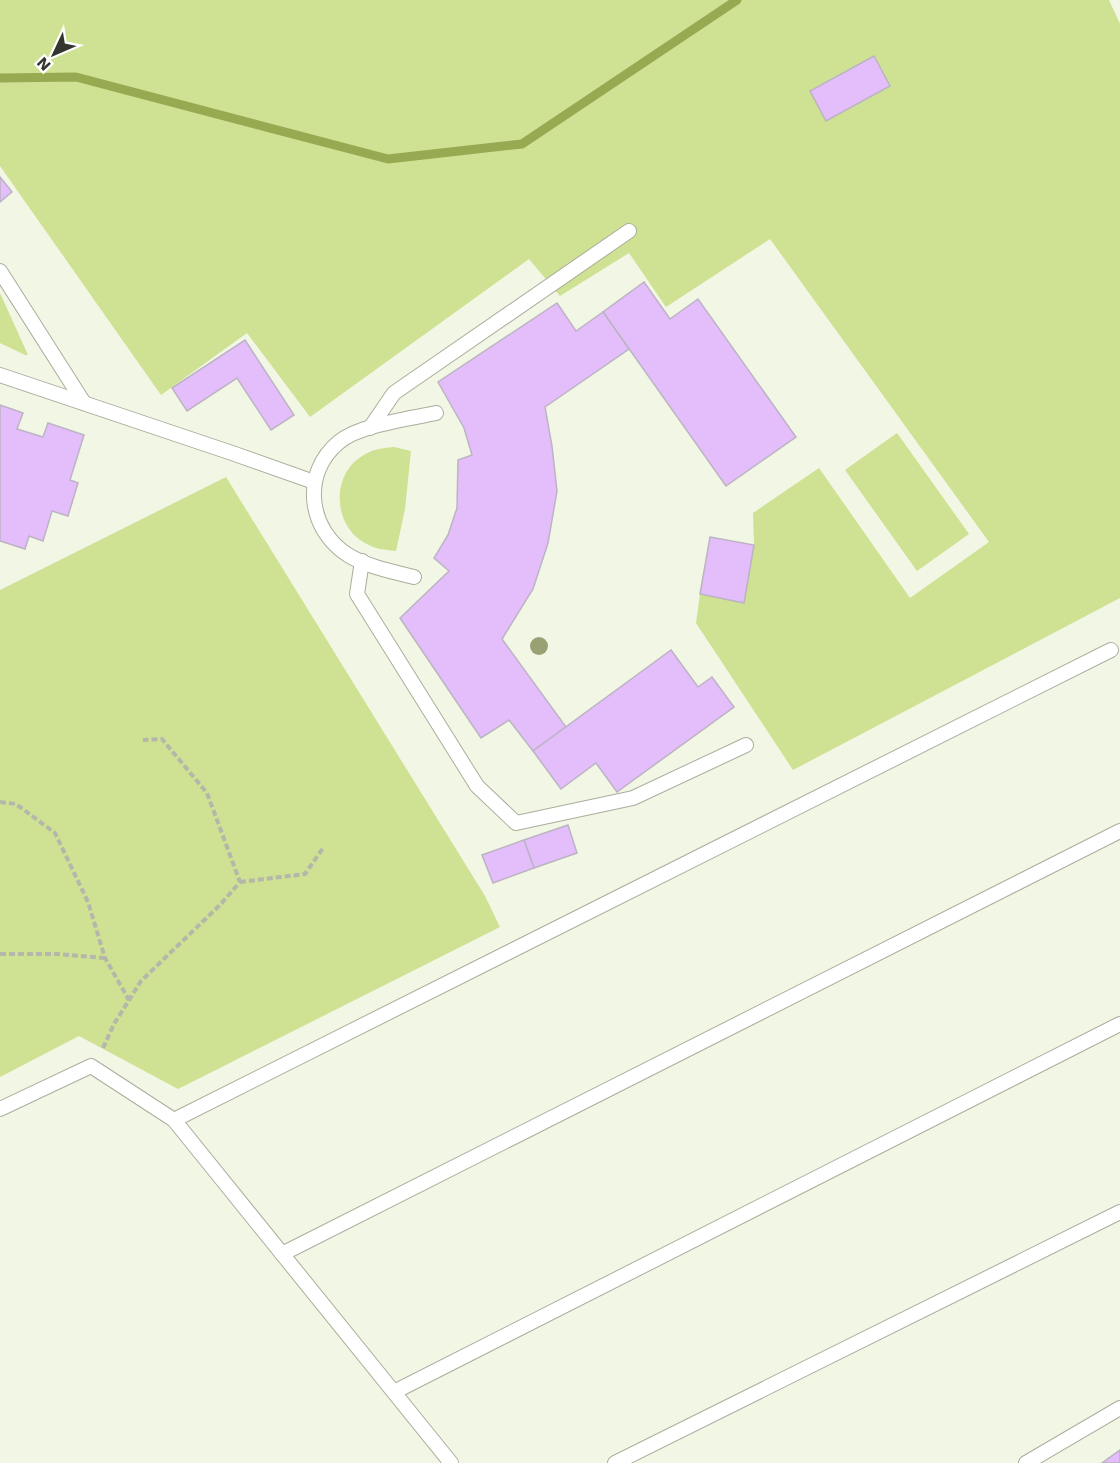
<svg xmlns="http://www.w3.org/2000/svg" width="1120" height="1463" font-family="'Work Sans',sans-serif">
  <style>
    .green { fill: #cfe193 }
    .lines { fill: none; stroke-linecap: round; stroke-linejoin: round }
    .stream { stroke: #97a951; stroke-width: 9 }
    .building { fill: #e3befb; stroke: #bcb3c3; stroke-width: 1.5 }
    .service-casing { stroke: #aaae9d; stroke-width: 16 }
    .path { stroke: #b4b7a9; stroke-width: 4; stroke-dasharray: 6 3; stroke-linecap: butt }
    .service { stroke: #fff; stroke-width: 14 }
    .tree { fill: #98a074 }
  </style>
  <rect width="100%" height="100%" fill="#f2f6e4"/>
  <!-- green -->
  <g class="green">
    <polygon points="0,0 1109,0 1120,24 1120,598 793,770 696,623 700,594 744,602 754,545 753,513 819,468 910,598 989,542 770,239 666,307 629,253 560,296 529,259 310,417 247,333 161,395 0,166"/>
    <polygon points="0,293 28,355 25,355 0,343"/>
    <polygon points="897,433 969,534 917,571 845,470"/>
    <path d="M394,447L411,451L405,509L396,551C385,550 375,549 365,543C332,525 331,473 364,455C373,449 383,448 394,447Z"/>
    <polygon points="226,477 485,896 500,927 178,1089 79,1036 0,1077 0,590"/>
  </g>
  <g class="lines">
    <!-- stream -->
    <polyline class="stream" points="0,78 76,77 388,159 522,144 737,0"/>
  </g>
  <!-- building -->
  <g class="building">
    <polygon points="874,56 890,86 826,121 810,91"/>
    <polygon points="0,177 12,192 0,202"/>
    <polygon points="644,282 670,319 698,299 796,437 726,486 603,312"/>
    <polygon points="557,303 576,331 603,312 629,349 545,407 552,446 557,491 548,543 533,589 502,639 566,727 533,751 509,720 481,738 400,618 449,571 434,558 448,535 457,508 458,460 472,455 464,428 438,382"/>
    <polygon points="245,340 294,415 271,430 237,378 187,411 172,388"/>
    <polygon points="0,405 23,413 17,429 43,437 48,423 84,435 70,480 78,483 68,516 52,511 43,541 29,536 25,549 0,541"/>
    <polygon points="710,537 754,545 744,603 700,594"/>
    <polygon points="671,650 698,687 712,677 734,707 617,792 596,763 561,789 533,751"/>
    <polygon points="568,825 577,853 534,868 524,840"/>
    <polygon points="524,840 534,868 493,883 482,855"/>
    <polygon points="1120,1450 1120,1463 1102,1463"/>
  </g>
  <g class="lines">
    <!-- service casing -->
    <g class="service-casing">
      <g id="service">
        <polyline points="0,271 84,403"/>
        <polyline points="0,375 232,453 314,482"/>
        <polyline points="370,428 394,393 629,231"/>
        <polyline points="362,561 357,594 477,786 516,823 633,798 746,745"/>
        <path d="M414,577C394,572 365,566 348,555C308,530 301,473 339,442C359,425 409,419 436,413"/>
        <polyline points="0,1109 91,1066 174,1120 451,1463"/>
        <polyline points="174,1120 1111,650"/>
        <polyline points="282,1254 1120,831"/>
        <polyline points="394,1392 1120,1024"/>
        <polyline points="615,1463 1120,1212"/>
        <polyline points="1026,1463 1120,1408"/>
      </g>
    </g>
    <!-- path -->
    <g class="path">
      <polyline points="0,802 16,804 55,833 88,902 105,958 129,1000"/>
      <polyline points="240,882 305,874 323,848"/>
      <polyline points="0,954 56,954 105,958"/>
      <polyline points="103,1048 114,1024 141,981 220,905 240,882 207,793 162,739 143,740"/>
    </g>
    <!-- service -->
    <use href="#service" class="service"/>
  </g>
  <!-- trees -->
  <circle class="tree" cx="539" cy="646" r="9"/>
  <!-- north arrow -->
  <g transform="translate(54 54) rotate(226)" stroke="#ffffff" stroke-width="4.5" paint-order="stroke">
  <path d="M0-4.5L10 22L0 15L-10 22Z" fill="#33352e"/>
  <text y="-9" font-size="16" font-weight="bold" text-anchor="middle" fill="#33352e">N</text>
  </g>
</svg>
